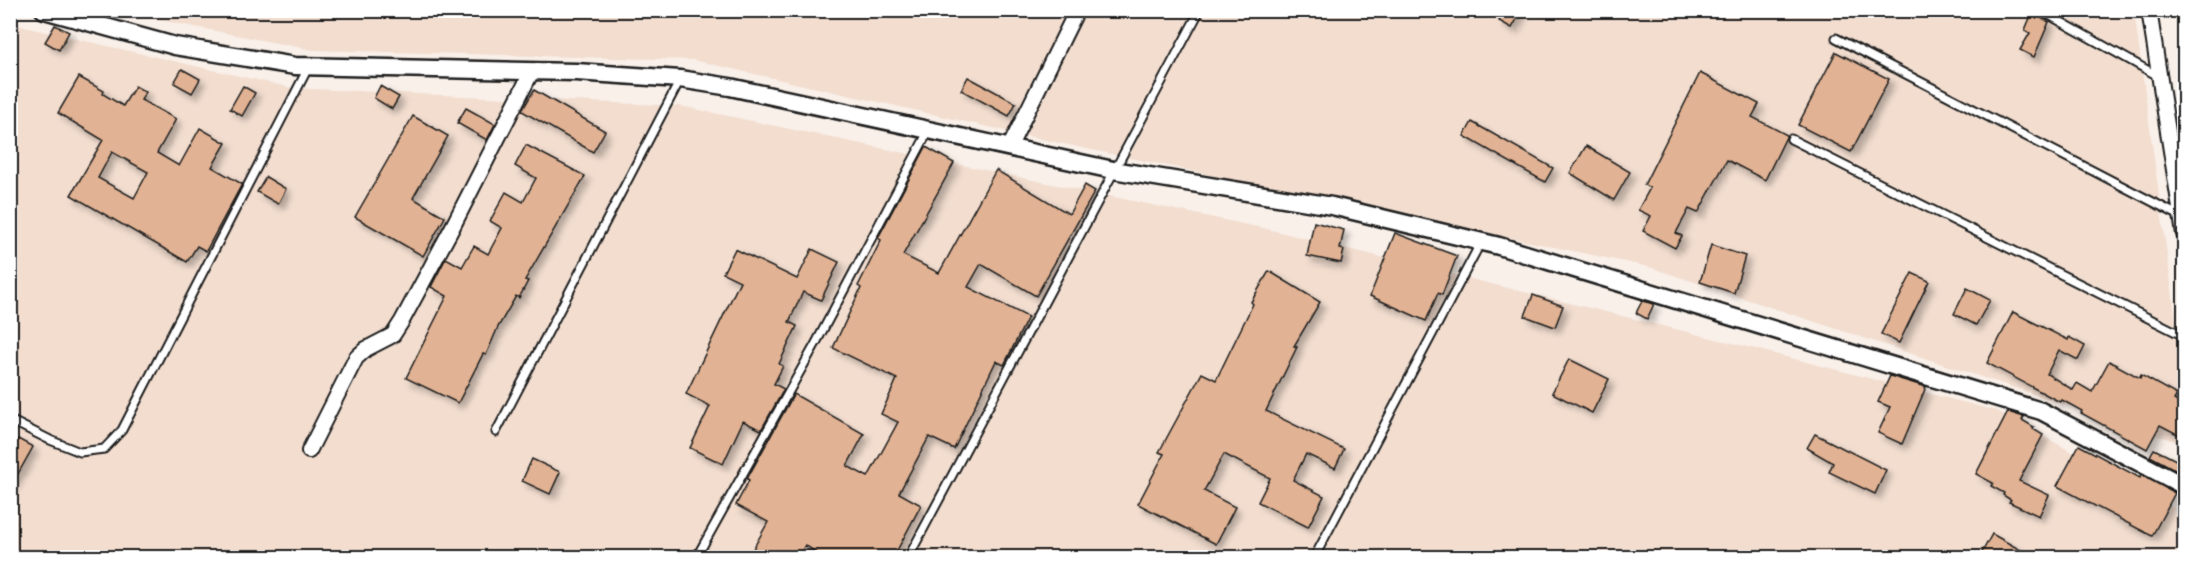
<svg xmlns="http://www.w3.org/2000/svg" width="2195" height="568" font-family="Kalam,sans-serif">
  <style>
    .built { fill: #f2ddcf }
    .building { fill: #e1b293; stroke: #1c1c1c; stroke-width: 1.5; fill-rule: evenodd; filter: url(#shadow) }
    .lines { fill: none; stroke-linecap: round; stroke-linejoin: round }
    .service-casing { stroke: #1c1c1c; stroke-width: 11 }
    .minor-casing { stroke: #1c1c1c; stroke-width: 18 }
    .tertiary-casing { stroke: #1c1c1c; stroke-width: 21 }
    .service { stroke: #fff; stroke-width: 7 }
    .minor { stroke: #fff; stroke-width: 14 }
    .tertiary { stroke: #fff; stroke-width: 16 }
  </style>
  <defs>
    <filter id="shadow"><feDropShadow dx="5" dy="5" stdDeviation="3" flood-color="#0004"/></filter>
  </defs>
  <rect width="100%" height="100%" fill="#f9f0e9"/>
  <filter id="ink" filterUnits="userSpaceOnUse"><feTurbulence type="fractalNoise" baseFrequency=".0167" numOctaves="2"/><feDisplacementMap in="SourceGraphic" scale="12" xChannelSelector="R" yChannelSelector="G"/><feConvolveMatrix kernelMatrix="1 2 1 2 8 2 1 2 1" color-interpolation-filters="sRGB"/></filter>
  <g filter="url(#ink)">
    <!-- built -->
    <g class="built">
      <polygon points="113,11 2134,11 2184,380 2184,444 1649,267 1059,143 693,60 313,50"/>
      <polygon points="11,24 292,88 680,106 1267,229 1728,342 1997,411 2184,513 2184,558 11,558"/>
    </g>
    <!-- building -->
    <g class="building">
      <polygon points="1505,10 1522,10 1512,28 1499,21"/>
      <polygon points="2032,13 2049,22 2034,57 2020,50 2030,33 2025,30"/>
      <polygon points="55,25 69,32 59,50 45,42"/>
      <polygon points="1836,52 1889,79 1851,152 1798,125"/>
      <polygon points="182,69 200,79 192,93 174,83"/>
      <polygon points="1700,73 1759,104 1752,117 1787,135 1765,180 1727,160 1698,213 1689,209 1676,233 1682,236 1675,248 1643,231 1651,216 1638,210 1650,188 1644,185"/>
      <path d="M79,77L104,91L103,94L123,106L135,86L146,92L141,100L176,119L157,153L179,166L200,128L226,143L212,167L242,184L206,251L197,246L187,262L71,195L103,140L58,113ZM112,152L148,172L134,198L98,178Z"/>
      <polygon points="968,77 1016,103 1009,116 961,90"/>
      <polygon points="243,86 255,93 242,116 230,109"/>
      <polygon points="380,86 399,97 392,109 374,98"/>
      <polygon points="534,90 605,131 593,152 522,111"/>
      <polygon points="466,108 495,124 487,140 457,123"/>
      <polygon points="413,116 448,136 413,198 445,217 423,256 355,217"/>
      <polygon points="1472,122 1553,168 1545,182 1464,136"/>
      <polygon points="526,145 585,176 525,280 528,281 519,298 516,296 498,327 486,355 483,354 458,403 406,378 447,296 431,287 446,258 462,267 474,246 488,254 502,228 490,221 506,192 523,202 536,178 515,166"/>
      <polygon points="1586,146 1630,172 1614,200 1570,173"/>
      <polygon points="926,147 954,163 903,255 939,273 996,170 1069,214 1085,185 1095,191 1036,296 981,264 968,287 1028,317 1004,365 996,361 954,449 929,437 899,493 921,505 893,558 825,558 805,545 798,558 748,558 768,522 736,505 749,480 747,479 794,394 864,434 847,466 868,477 898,422 881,414 897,379 833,348 861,288 858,286 881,240 878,238"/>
      <polygon points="266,177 286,189 278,204 257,192"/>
      <polygon points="1314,222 1344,230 1340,249 1344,250 1341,263 1307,256"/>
      <polygon points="1395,233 1457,256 1442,295 1438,293 1426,321 1370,296"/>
      <polygon points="1711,245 1745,256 1734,293 1700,282"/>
      <polygon points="735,249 797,279 812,249 839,262 821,300 803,292 789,322 797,326 779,364 783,366 774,384 784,389 761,430 743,421 723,464 690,448 710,406 686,394 740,281 723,273"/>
      <polygon points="1269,271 1320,302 1294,346 1297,347 1266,411 1344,449 1335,468 1306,454 1293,480 1324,496 1308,527 1258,502 1270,478 1224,454 1204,491 1235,507 1216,544 1138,504 1164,454 1159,452 1202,373 1216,380 1253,304 1251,302"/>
      <polygon points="1912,273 1929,281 1899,343 1881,334"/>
      <polygon points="1967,288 1990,300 1976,325 1954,314"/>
      <polygon points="1533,295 1563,306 1555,327 1525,316"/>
      <polygon points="1642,301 1654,304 1647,319 1636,313"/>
      <polygon points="2013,312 2068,340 2069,337 2085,346 2078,360 2059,350 2047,374 2073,390 2077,383 2092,392 2109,361 2140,378 2141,375 2177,395 2174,400 2184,406 2184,424 2179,435 2160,425 2147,449 2081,413 2082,411 2062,400 2060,402 1987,363"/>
      <polygon points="1569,359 1609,379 1592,413 1552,393"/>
      <polygon points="1890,376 1926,387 1902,444 1878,433 1890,407 1878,402"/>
      <polygon points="2008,412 2024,417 2022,420 2034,427 2033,429 2043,435 2019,481 2049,495 2039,516 2009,502 2011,500 2003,495 2004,493 1991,486 1993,483 1976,474"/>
      <polygon points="1815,434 1886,470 1875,494 1829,472 1833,463 1807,448"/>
      <polygon points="18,439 33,447 10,488 10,452"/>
      <polygon points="2079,445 2140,478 2141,475 2175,493 2152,536 2057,486"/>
      <polygon points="2154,449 2184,464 2184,474 2150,456"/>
      <polygon points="532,459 560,472 550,494 522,481"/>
      <polygon points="1992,534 2035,558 1979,558"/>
    </g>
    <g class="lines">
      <!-- service casing -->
      <g class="service-casing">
        <g id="service">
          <polyline points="2040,10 2158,76"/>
          <polyline points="1836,38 2182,217"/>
          <polyline points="1791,139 2184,336"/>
          <polyline points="10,420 50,440 80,452 104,449 122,430 308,68"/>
          <polyline points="496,432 680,80"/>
          <polyline points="696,558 816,343 929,130"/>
          <polyline points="908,558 1200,10"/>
          <polyline points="1314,558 1481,242"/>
        </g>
      </g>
      <!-- minor casing -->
      <g class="minor-casing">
        <g id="minor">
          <polyline points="2149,10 2184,234"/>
          <polyline points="1009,148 1077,10"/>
          <polyline points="309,451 356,358 366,349 393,335 402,321 452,228 532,71"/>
        </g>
      </g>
      <!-- tertiary casing -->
      <g class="tertiary-casing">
        <polyline id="tertiary" points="44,10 175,46 295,66 576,72 680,79 730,87 1113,170 1332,206 1499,246 2041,411 2184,486"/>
      </g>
      <!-- service -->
      <use href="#service" class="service"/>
      <!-- minor -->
      <use href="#minor" class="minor"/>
      <!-- tertiary -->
      <use href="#tertiary" class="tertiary"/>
    </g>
  </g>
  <!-- margin -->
  <rect width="2195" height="568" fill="none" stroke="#fff" stroke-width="36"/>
  <rect x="18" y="18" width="2159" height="532" fill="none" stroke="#1c1c1c" stroke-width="2" filter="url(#ink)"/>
</svg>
